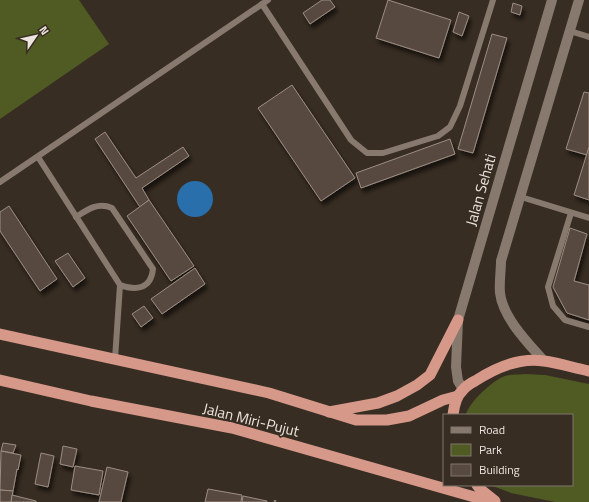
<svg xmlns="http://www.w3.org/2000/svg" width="589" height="502" font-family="'Titillium Web',sans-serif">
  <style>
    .green { fill: #4f5b22 }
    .water { fill: #286fab }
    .building { fill: #584a41; stroke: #9c8d82; filter: url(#shadow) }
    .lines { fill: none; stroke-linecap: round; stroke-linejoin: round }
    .path { stroke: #867d74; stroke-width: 2.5; stroke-dasharray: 4 2; stroke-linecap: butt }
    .service { stroke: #87796d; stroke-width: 6 }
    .secondary { stroke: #87796d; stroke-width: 10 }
    .trunk { stroke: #d69889; stroke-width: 11 }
    .labels { text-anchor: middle; stroke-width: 3.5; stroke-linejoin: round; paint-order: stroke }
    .street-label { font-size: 15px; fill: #ece5de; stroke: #382d22 }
  </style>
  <defs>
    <filter id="shadow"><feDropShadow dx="2.5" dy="4.5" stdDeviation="2" flood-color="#0009"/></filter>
  </defs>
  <rect width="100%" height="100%" fill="#382d22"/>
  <!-- green -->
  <g class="green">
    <polygon points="0,0 79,0 109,44 0,119"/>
    <path d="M524,374L545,375L589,384V502H555L511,493L490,485H572V415H466C468,403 493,380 505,376C510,374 518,375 524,374Z"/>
  </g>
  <!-- water -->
  <circle class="water" cx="195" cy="199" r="18"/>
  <!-- building -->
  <g class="building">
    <polygon points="322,0 330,0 335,7 310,24 303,13"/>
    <polygon points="388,0 451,20 439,58 376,38"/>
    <polygon points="513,3 522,6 520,15 511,12"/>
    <polygon points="459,12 469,16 462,36 453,32"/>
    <polygon points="492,34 507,38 473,153 458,149"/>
    <polygon points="292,85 355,178 321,201 258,108"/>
    <polygon points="584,92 589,93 589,147 587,155 566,149"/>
    <polygon points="105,132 136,178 183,147 189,156 142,188 149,200 140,207 95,139"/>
    <polygon points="450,139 455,154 361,188 356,173"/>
    <polygon points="589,147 589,200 574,195"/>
    <polygon points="149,200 194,266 171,281 127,216"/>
    <polygon points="9,206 57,279 40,291 0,231 0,212"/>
    <polygon points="570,228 587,234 574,281 589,285 589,320 567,313 553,287"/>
    <polygon points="68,253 85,278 73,287 55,261"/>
    <polygon points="195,268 205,284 162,314 151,299"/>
    <polygon points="144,306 153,318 141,327 132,314"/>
    <polygon points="3,443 16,445 13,453 1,451"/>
    <polygon points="63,446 77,449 73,467 60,464"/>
    <polygon points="1,451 21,455 18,470 17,469 13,491 0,490"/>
    <polygon points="41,453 54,456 48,487 35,484"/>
    <polygon points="75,466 103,471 99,495 71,490"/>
    <polygon points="107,467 128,472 121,502 99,502"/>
    <polygon points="208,489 242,495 241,502 205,502"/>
    <polygon points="0,490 13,491 11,502 0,502"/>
    <polygon points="12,495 36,501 36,502 11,502"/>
    <polygon points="243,496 267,501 267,502 242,502"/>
  </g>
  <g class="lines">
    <!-- path -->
    <polyline class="path" points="275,502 275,500"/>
    <!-- service -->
    <g class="service">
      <polyline points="262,4 351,140 367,153 383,153 438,136 450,127 460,106 493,0"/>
      <polyline points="570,31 589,37"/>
      <polyline points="38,157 120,285 115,359"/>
      <polyline points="0,182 268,0"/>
      <polyline points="521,197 589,218"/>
      <polyline points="571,213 548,287 553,306 565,320 589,327"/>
      <path d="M76,217C88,209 98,202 112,208L153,269C151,289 136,291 120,285"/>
    </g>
    <!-- secondary -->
    <g class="secondary">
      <path d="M544,361C528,343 503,318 500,293C499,283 501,271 501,261L579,0"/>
      <polyline points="463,389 458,381 456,367 458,320 552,0"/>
    </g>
    <!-- trunk -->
    <g class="trunk">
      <polyline points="0,334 269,393 356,420 387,420 409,416 443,400 458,396"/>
      <polyline points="0,380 91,401 232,428 492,502"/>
      <polyline points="329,412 378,403 397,396 417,385 430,375 458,320"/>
      <path d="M453,415C454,406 456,396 463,390C466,386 471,383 475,381C495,368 520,357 544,361C559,363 574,368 589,371"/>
      <polyline points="477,485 480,489 495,501"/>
    </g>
  </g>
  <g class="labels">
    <!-- street labels -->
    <g class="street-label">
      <text transform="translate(481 190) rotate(-74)" y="5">Jalan Sehati</text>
      <text transform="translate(251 420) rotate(14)" y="5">Jalan Miri-Pujut</text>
    </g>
  </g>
  <!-- legend -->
  <rect x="443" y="414" width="130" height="72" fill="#382d22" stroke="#80776d"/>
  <rect x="451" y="427" width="20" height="6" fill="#87796d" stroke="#80776d"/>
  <text x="479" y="434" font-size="12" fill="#ece5de">Road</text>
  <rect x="451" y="444" width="20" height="12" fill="#4f5b22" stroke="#80776d"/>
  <text x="479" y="454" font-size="12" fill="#ece5de">Park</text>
  <rect x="451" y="464" width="20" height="12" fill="#584a41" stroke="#80776d"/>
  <text x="479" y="474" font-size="12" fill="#ece5de">Building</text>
  <!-- north arrow -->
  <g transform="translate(36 36) rotate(56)" stroke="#382d22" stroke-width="3" paint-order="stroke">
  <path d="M0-3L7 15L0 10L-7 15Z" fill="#ece5de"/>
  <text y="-6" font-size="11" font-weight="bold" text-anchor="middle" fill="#ece5de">N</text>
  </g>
</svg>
